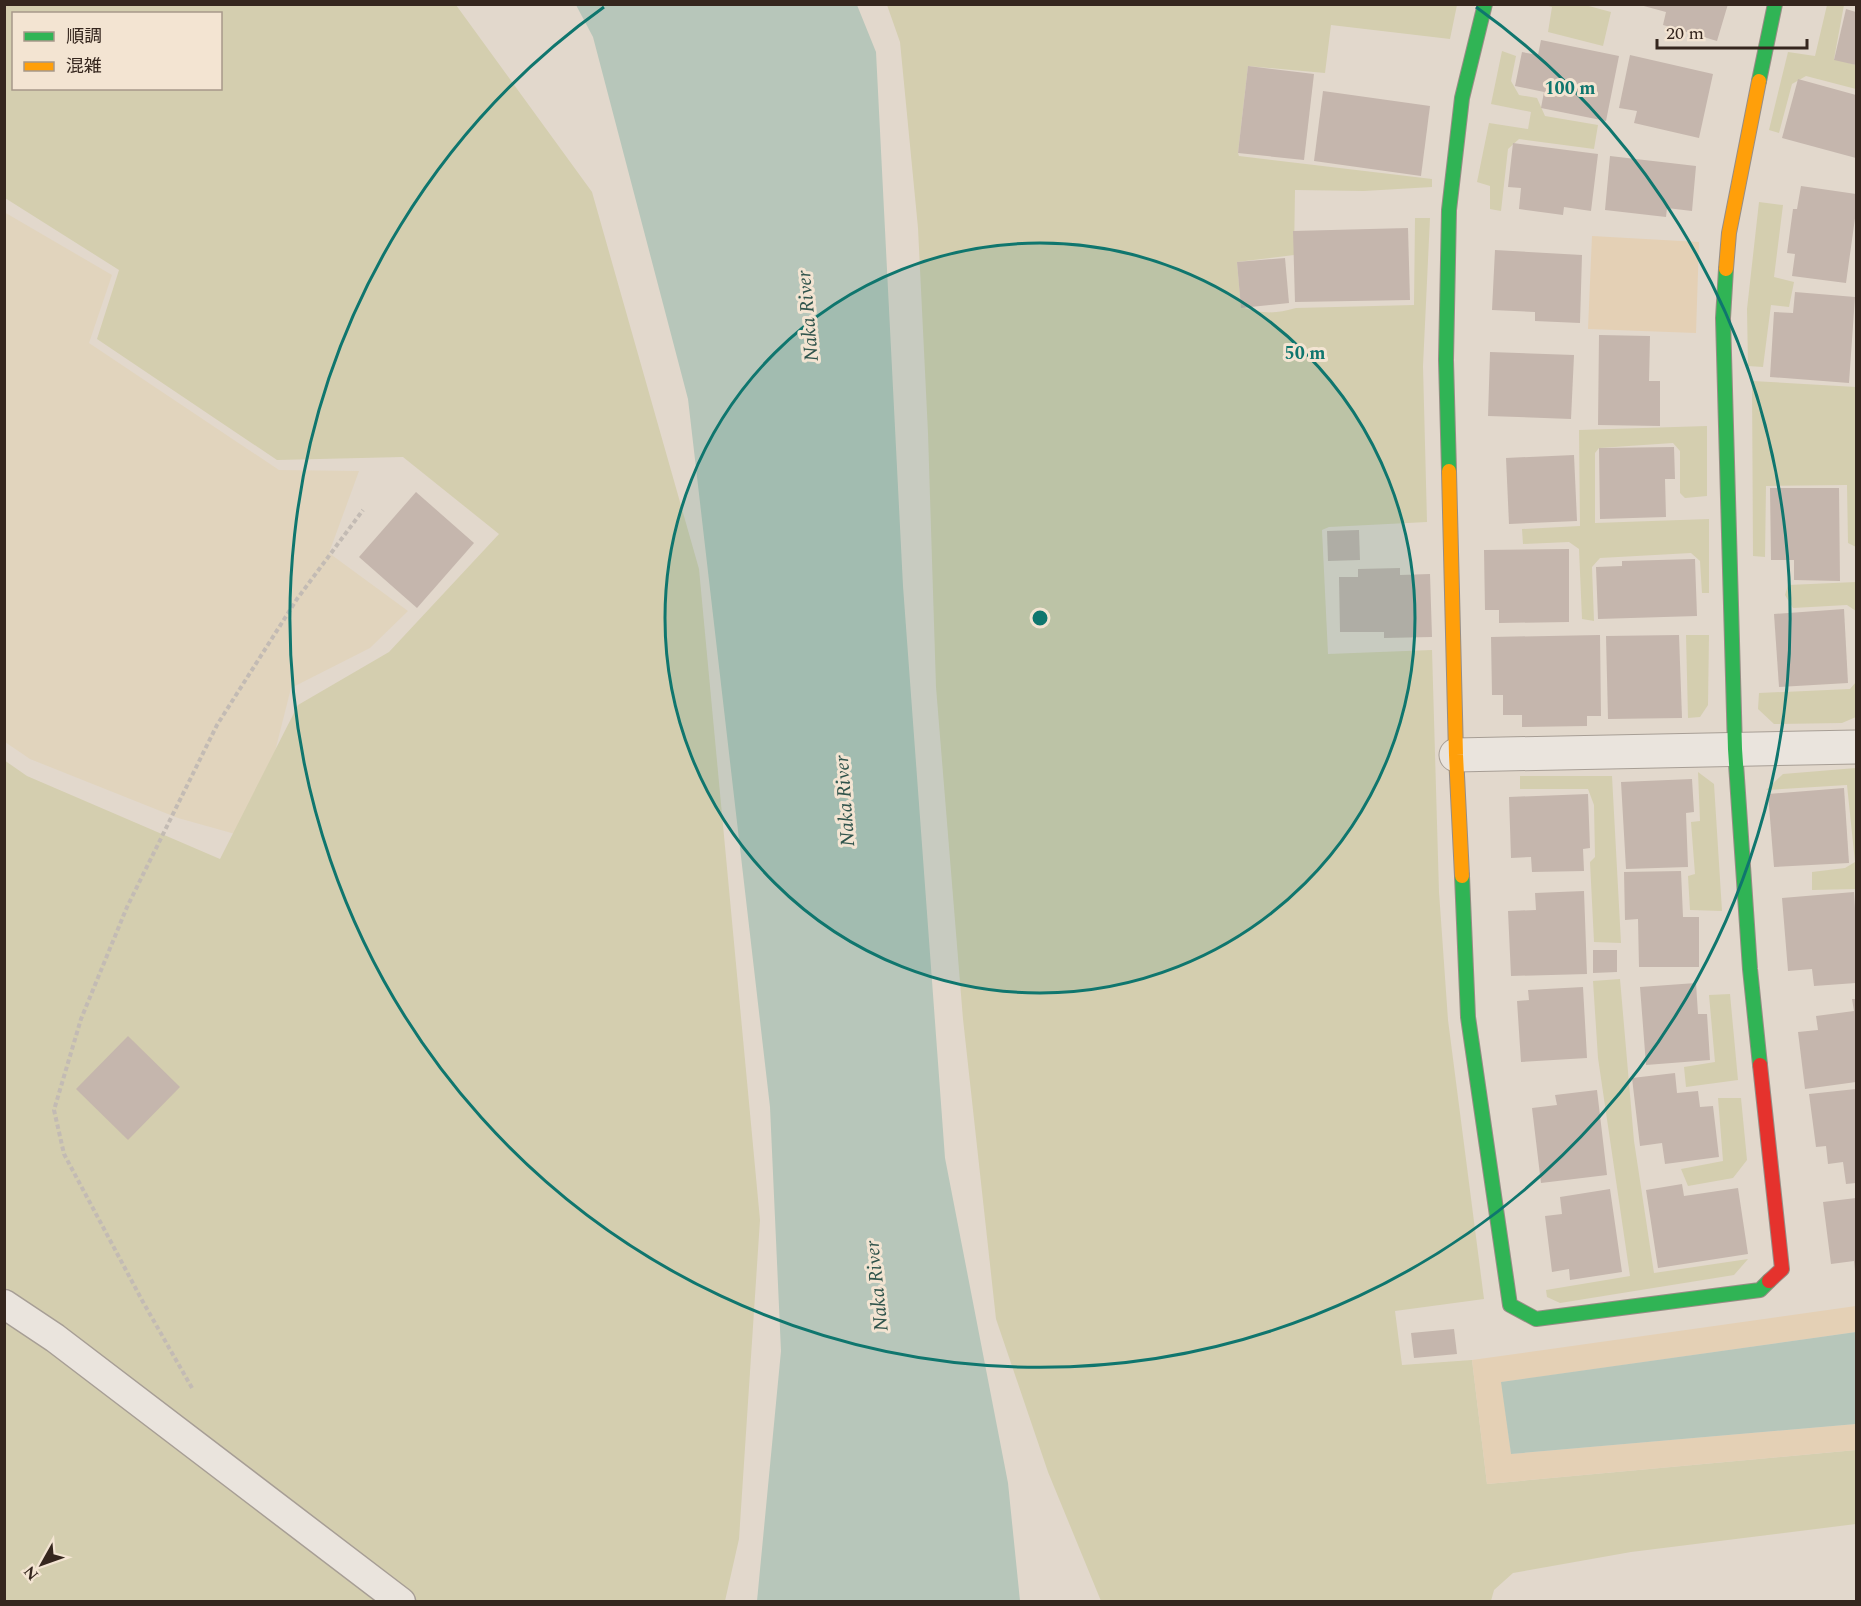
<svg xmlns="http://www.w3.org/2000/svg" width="1861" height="1606" font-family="Spectral,'Noto Sans JP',serif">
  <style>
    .farmland { fill: #e1d4bd }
    .green { fill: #d4ceaf; fill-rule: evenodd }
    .sand { fill: #e4d0b5 }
    .water { fill: #b7c6ba }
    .building { fill: #c5b6ad }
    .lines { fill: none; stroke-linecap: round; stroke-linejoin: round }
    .lane-casing { stroke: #a79e95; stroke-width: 31 }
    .street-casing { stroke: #a79e95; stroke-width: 35 }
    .fast-casing { stroke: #978d85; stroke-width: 16 }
    .slow-casing { stroke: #978d85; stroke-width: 16 }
    .jam-casing { stroke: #978d85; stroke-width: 16 }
    .path { stroke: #c3bbb4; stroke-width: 4; stroke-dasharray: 4.5 3; stroke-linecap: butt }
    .lane { stroke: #eae4dd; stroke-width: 28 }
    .street { stroke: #eae4dd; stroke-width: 33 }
    .fast { stroke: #30b455; stroke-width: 14 }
    .slow { stroke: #ff9f0a; stroke-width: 14 }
    .jam { stroke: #e5322d; stroke-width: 14 }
    .ring { fill: none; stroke: #0f766e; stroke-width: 3 }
    .labels { text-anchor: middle; stroke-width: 6; stroke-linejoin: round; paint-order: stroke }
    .water-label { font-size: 20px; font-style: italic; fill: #2f534b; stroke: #f3e4d2 }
    .centre { fill: #0f766e; stroke: #f3e4d2; stroke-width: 3 }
    .ring-label { font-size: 18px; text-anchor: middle; font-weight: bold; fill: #0f766e; stroke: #f3e4d2; stroke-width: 6; stroke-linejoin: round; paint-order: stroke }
  </style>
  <rect width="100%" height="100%" fill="#e2d8cc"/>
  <!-- farmland -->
  <polygon class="farmland" points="4,212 112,275 89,343 279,470 359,471 329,553 408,611 370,648 291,688 253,839 178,818 30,759 5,742"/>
  <!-- green -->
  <g class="green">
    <path d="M5,5H456L592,192L699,569L760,1220L739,1539L725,1601H5L4,760L27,776L220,859L298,705L389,652L499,534L403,457L277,460L97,339L119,270L5,198ZM14,14H220V88H14Z"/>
    <path d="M887,5H1457L1450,39L1331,25L1325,73L1248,66L1238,153L1239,156L1432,179V187L1364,191L1295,190L1294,255L1237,262L1241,307C1261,314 1276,314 1296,308L1414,305L1415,218H1430L1423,366L1427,522L1329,527L1322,530L1328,654L1432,650L1439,892L1448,1020L1484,1299L1395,1311L1402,1365L1472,1360L1487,1484L1856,1450V1524L1631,1552L1513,1573L1494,1590L1491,1601H1101L1048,1472L996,1319L963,1019L936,687L928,433L918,228L900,42Z"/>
    <polygon points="1545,5 1585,5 1611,12 1603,46 1548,32 1552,7"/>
    <polygon points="1827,5 1844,5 1834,59 1856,65 1856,89 1806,76 1792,84 1779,133 1769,130 1788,52 1815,56"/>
    <polygon points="1502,51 1516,56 1511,81 1519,95 1537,98 1545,116 1598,125 1594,149 1519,139 1508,149 1501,211 1490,209 1490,186 1477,182 1489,123 1528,129 1531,112 1491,104"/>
    <polygon points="1759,202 1783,205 1774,277 1794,282 1789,307 1771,305 1763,367 1748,366 1747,309"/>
    <polygon points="1856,378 1856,547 1848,543 1847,485 1766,486 1765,557 1753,556 1752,381 1856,387"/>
    <polygon points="1707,426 1707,496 1685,498 1680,493 1680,451 1673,443 1599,448 1595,453 1595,523 1709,519 1709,593 1702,593 1700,561 1691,553 1600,558 1592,567 1594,621 1582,619 1579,549 1569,542 1523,544 1522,529 1580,526 1579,430"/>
    <polygon points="1856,582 1856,611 1847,605 1793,608 1785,595 1788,585"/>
    <polygon points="1686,635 1709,635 1708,705 1700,717 1688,718"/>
    <polygon points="1856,682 1856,717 1842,723 1774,724 1758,709 1759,693 1850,689"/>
    <polygon points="1856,768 1856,889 1812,890 1812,872 1845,868 1855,862 1847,785 1766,790 1783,774"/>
    <polygon points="1698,772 1714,784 1722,911 1690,910 1688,876 1695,874 1691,822 1700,821"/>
    <polygon points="1520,776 1612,776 1621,943 1594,942 1590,862 1595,857 1594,805 1588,789 1520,789"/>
    <polygon points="1620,979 1634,1141 1654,1273 1748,1259 1734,1275 1560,1303 1547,1297 1546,1290 1630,1276 1598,1058 1593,981"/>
    <polygon points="1730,994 1738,1080 1686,1087 1684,1067 1715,1062 1709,995"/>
    <polygon points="1718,1098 1741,1098 1747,1160 1733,1178 1688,1186 1681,1169 1723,1161"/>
  </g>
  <!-- sand -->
  <g class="sand">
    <polygon points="1592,236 1699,242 1696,333 1588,329"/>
    <polygon points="1856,1306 1856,1332 1502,1382 1511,1454 1856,1424 1856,1450 1487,1484 1472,1360"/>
  </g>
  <!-- water -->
  <g class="water">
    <polygon points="576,5 857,5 876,52 903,586 945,1158 1008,1483 1020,1601 757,1601 781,1351 770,1107 688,399 593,37"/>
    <polygon points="1856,1332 1856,1424 1511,1454 1501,1382"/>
  </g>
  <!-- building -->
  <g class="building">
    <polygon points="1728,4 1717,41 1663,25 1666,12 1640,5"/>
    <polygon points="1846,9 1856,12 1856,65 1834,60"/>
    <polygon points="1541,40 1619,56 1606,121 1541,108 1544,92 1515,86 1522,52 1538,55"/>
    <polygon points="1630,55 1713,74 1699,138 1634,123 1637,111 1619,108"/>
    <polygon points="1248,66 1314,74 1304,160 1238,153"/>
    <polygon points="1798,79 1856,95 1856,158 1782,138"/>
    <polygon points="1323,91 1430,106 1421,176 1314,161"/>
    <polygon points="1513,143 1598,154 1591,211 1564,207 1563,215 1519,209 1521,188 1508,187"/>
    <polygon points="1610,156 1696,166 1692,211 1667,208 1666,217 1605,210"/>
    <polygon points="1801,186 1856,194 1856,211 1846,283 1792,276 1795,254 1787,253 1793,209 1797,209"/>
    <polygon points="1408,228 1410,300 1295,302 1293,231"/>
    <polygon points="1495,250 1582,255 1580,323 1535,321 1535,312 1492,310"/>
    <polygon points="1285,258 1289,303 1241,308 1237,262"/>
    <polygon points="1795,292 1855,297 1849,383 1770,377 1774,312 1793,313"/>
    <polygon points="1599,335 1650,336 1649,381 1660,381 1660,426 1598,425"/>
    <polygon points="1490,352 1574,355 1571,419 1488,416"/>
    <polygon points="1674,447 1675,479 1665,479 1666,517 1600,519 1599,448"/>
    <polygon points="1574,455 1577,521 1509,524 1506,458"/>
    <polygon points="1770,488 1839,488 1840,581 1794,580 1794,560 1771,560"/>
    <polygon points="416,492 474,543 417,608 359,557"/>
    <polygon points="1359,530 1360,560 1328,561 1327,531"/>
    <polygon points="1569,549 1569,622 1499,623 1499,610 1485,610 1484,550"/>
    <polygon points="1695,559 1697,616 1598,619 1596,567 1622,566 1622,561"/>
    <polygon points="1400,568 1400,575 1430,574 1432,637 1384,638 1384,632 1340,632 1339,577 1358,577 1358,569"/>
    <polygon points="1844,609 1848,683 1779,687 1774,614"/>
    <polygon points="1600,635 1601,716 1587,716 1587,726 1522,727 1522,715 1503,715 1503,695 1492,695 1491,637"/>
    <polygon points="1679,635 1682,718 1608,719 1606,636"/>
    <polygon points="1692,779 1694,812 1686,813 1688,867 1626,869 1621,782"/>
    <polygon points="1844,788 1849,863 1774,867 1768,794"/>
    <polygon points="1588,794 1590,848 1583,849 1584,871 1532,872 1531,857 1511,858 1509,797"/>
    <polygon points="1681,871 1683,917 1699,917 1699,967 1639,967 1638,919 1625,920 1624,872"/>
    <polygon points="1584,891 1587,974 1511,976 1508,911 1536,910 1535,893"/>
    <polygon points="1854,892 1856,924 1856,983 1814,986 1812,969 1788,971 1782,898"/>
    <polygon points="1593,950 1617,950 1617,972 1593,973"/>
    <polygon points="1696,983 1698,1014 1707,1014 1710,1060 1646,1065 1640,987"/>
    <polygon points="1583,987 1587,1058 1521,1062 1517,1001 1529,1000 1528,990"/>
    <polygon points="1852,999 1856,999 1856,1082 1805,1089 1798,1032 1818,1030 1816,1016 1854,1011"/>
    <polygon points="128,1036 180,1087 128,1140 76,1089"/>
    <polygon points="1675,1073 1677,1093 1698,1091 1700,1107 1713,1106 1719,1157 1665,1164 1662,1143 1640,1146 1632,1078"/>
    <polygon points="1856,1089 1856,1183 1846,1184 1843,1162 1828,1164 1826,1146 1816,1147 1809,1094"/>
    <polygon points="1597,1090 1607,1175 1541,1183 1532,1108 1557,1105 1555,1095"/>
    <polygon points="1682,1184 1684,1196 1738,1188 1748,1254 1658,1268 1646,1190"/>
    <polygon points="1610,1189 1622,1272 1570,1280 1569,1269 1552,1272 1545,1216 1562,1214 1560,1197"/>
    <polygon points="1856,1198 1856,1271 1855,1271 1854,1261 1831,1264 1823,1202"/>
    <polygon points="1454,1329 1457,1354 1414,1358 1411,1333"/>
  </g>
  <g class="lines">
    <!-- lane casing -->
    <g class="lane-casing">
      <polyline id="lane" points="4,1304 55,1338 401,1602"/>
    </g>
    <!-- street casing -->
    <g class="street-casing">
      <polyline id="street" points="1456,755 1856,747"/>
    </g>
    <!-- fast casing -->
    <g class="fast-casing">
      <g id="fast">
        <polyline points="1759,81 1775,4"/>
        <polyline points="1726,269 1723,318 1735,749 1750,969 1760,1065"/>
        <polyline points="1449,471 1446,360 1449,210 1462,98 1485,4"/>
        <polyline points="1462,876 1468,1017 1510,1305 1536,1319 1760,1290 1769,1281"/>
      </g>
    </g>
    <!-- slow casing -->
    <g class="slow-casing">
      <g id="slow">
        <polyline points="1726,269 1729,233 1759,81"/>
        <polyline points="1449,471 1456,755 1462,876"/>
      </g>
    </g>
    <!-- jam casing -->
    <g class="jam-casing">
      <polyline id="jam" points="1760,1065 1782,1269 1769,1281"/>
    </g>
    <!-- path -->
    <polyline class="path" points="192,1388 143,1302 64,1154 54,1110 81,1019 127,907 217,725 297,599 363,510"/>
    <!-- lane -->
    <use href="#lane" class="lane"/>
    <!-- street -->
    <use href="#street" class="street"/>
    <!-- fast -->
    <use href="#fast" class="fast"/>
    <!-- slow -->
    <use href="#slow" class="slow"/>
    <!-- jam -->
    <use href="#jam" class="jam"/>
  </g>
  <!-- distance rings -->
  <circle cx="1040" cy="618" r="375" fill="#0f766e" fill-opacity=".12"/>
  <g class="ring">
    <circle cx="1040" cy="618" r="375"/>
    <path d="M1476 7A750 750 0 1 1 604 7"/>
  </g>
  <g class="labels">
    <!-- water labels -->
    <g class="water-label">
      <text transform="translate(807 316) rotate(-95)" y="7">Naka River</text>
      <text transform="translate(844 801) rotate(-94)" y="7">Naka River</text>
      <text transform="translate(876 1286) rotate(-96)" y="7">Naka River</text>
    </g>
  </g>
  <circle cx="1040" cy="618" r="9" class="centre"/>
  <g class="ring-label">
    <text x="1570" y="94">100 m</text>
    <text x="1305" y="359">50 m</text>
  </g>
  <!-- border -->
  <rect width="1861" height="1606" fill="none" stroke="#35261e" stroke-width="12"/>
  <!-- legend -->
  <rect x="12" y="12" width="210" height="78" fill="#f3e4d2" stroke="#a7988a" stroke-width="1.5"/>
  <rect x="24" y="32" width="30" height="9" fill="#30b455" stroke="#a7988a" stroke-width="1.5"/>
  <text x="66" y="42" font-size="18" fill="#35261e">順調</text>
  <rect x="24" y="62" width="30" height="9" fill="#ff9f0a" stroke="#a7988a" stroke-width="1.5"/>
  <text x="66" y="72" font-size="18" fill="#35261e">混雑</text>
  <!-- north arrow -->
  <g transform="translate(42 1564) rotate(230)" stroke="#f3e4d2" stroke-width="4.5" paint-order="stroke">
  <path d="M0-4.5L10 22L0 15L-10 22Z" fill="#35261e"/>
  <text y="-9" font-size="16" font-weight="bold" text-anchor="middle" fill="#35261e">N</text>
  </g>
  <!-- scale -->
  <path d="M1657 39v9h150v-9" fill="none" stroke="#35261e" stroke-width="3"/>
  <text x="1666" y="39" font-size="18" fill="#35261e" stroke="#f3e4d2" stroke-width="4.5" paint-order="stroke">20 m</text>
</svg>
